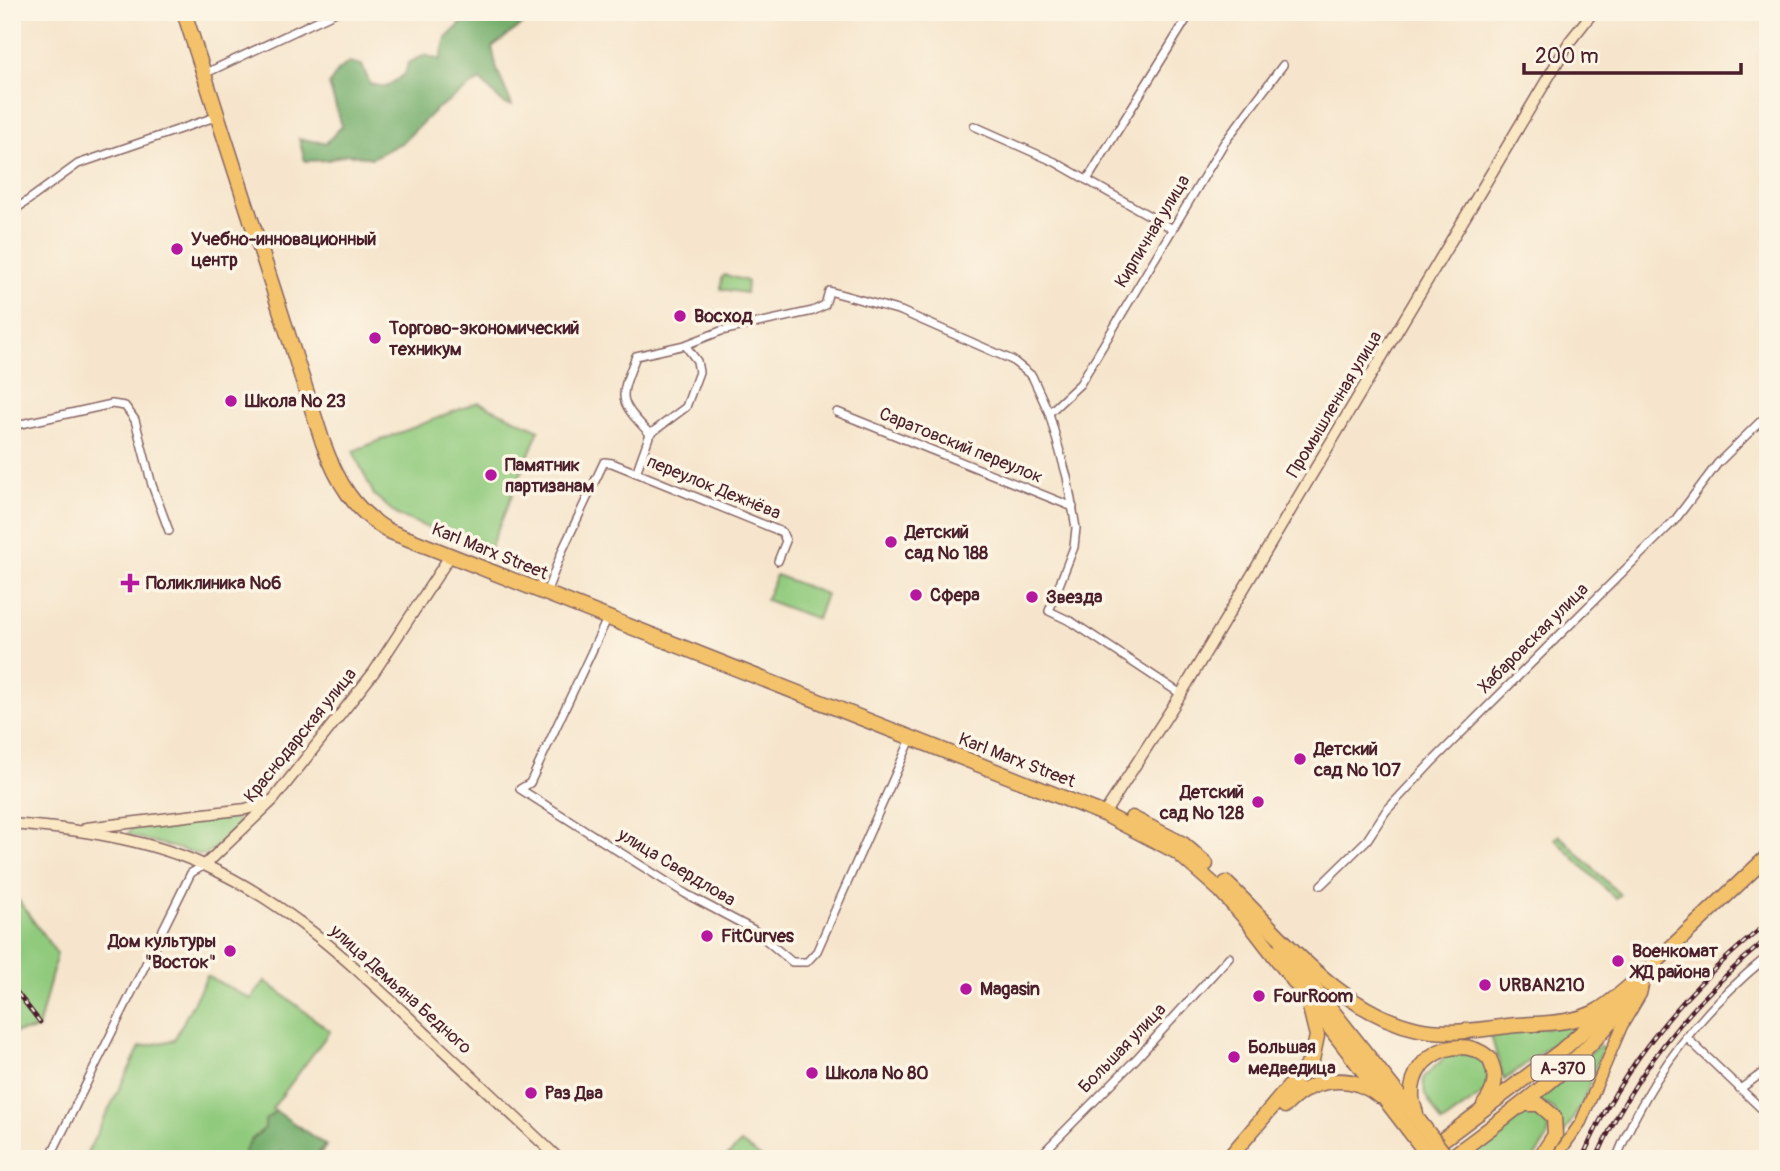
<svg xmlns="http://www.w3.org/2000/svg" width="1780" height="1171" font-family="Pangolin,sans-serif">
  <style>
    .green { fill: #90ca7d; stroke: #6d7454; stroke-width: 2 }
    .forest { fill: #74ae6c; stroke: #5f664c; stroke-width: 2 }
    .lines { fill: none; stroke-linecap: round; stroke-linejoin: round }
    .street-casing { stroke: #866463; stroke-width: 10 }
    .secondary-casing { stroke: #866463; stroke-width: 13 }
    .primary-casing { stroke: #866463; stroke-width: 13 }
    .highway-casing { stroke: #866463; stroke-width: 17 }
    .street { stroke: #fff; stroke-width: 7 }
    .secondary { stroke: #fae7c3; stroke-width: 10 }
    .primary { stroke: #f3c26a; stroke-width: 10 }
    .highway { stroke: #f3c26a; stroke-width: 14 }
    .rail-casing { stroke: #4a1f2b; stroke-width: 4.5 }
    .rail { stroke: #fcf5e5; stroke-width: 2; stroke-dasharray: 5; stroke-linecap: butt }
    .highway-bridge-casing { stroke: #866463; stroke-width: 17; stroke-linecap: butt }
    .highway-bridge { stroke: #f3c26a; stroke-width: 14 }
    .poi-dot { fill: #b5179e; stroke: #fcf5e5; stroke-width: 2.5 }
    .labels { text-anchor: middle; stroke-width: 7; stroke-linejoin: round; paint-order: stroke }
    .shield { fill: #fcf5e5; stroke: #7f5f63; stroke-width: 2 }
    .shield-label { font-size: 16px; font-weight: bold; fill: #4a1f2b }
    .street-label { font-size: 18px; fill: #4a1f2b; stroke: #fcf5e5 }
    .poi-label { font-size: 18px; font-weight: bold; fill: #4a1f2b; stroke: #fcf5e5; text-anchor: start }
  </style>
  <rect width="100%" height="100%" fill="#fcf5e5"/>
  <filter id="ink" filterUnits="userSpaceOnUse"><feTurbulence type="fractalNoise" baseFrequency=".0143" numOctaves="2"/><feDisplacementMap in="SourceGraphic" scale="14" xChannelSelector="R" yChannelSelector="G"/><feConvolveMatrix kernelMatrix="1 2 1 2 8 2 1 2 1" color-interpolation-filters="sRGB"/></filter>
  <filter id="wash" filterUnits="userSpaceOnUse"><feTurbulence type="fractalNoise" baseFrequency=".00686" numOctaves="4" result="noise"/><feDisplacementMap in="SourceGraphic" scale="28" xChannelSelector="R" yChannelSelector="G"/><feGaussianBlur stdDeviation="1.57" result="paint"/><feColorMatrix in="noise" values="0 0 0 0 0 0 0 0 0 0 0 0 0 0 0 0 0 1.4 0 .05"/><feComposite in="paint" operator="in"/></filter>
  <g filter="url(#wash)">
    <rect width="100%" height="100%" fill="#f6e5cc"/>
    <!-- green -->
    <g class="green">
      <polygon points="725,275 747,281 746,293 721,289 722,277"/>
      <polygon points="478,402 539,430 488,553 397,515 374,495 353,451"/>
      <polygon points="776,575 826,594 817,619 766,600"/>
      <polygon points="234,818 239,822 237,827 208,854 201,855 127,835 133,827"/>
      <polygon points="1559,835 1620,895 1616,899 1555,839"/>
      <polygon points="12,891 57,954 38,1029 12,1033"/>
      <polygon points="207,976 251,999 265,981 330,1031 272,1109 326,1146 317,1159 84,1159 140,1047 174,1040"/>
      <polygon points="1578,1025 1504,1080 1490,1032"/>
      <polygon points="1598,1046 1603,1047 1582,1104 1561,1138 1555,1110 1537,1099"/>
      <path d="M1468,1054C1488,1061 1489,1070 1488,1090L1442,1123L1425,1095L1423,1078L1447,1055Z"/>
      <path d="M1530,1108L1544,1113C1555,1132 1545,1143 1533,1159H1471L1468,1155Z"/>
      <polygon points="741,1143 763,1159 724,1159"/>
    </g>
    <!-- forest -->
    <g class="forest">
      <polygon points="509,12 535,15 492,47 497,70 512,105 504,104 480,80 435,110 403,142 372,158 347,154 328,160 305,161 299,139 326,143 342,126 329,85 338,71 349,62 362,65 370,84 386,87 405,74 408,63 425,55 440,60 446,38 463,22"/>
      <polygon points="276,1111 325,1145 313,1159 296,1159 281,1151 273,1159 249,1159 244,1152 251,1140 265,1128 265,1120"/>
    </g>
  </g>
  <g filter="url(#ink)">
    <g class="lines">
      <!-- street casing -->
      <g class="street-casing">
        <g id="street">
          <polyline points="204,74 336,12"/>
          <polyline points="974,126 1055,162 1171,228"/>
          <polyline points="1087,180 1191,12"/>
          <polyline points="12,212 78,164 218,116"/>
          <polyline points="837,412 1073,507"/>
          <polyline points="1049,413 1080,384 1224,143 1283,65"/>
          <polyline points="12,426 112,404 125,406 135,420 152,485 169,531"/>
          <path d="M650,434C617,399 619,400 636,356L685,345L721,331L813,311L825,305L829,291L901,311L1012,360L1032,376L1049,413L1067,477L1076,528L1074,547L1049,611L1072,622L1181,694"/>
          <polyline points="636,473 650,434 686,407 699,372 697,361 685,345"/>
          <polyline points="546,593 563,549 604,462 612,463 782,532 786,541 778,561"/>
          <polyline points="607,619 530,783 520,789 686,894 754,930 792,962 807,962 817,951 911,739"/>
          <polyline points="1321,885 1367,840 1386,811 1431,763 1675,520 1718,463 1768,414"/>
          <polyline points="1686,1037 1768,1115"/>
          <polyline points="1740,1089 1768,1069"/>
          <polyline points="49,1159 191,873 205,865"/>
          <polyline points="1037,1159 1137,1058 1229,957"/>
          <path d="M1616,1159C1648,1079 1701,1010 1768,956"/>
        </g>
      </g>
      <!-- secondary casing -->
      <g class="secondary-casing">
        <g id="secondary">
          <polyline points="1104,814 1181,694 1570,41 1593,12"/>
          <path d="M12,824C77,829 144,838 204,865C288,902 358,969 423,1031C469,1074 514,1116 559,1159"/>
          <polyline points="86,828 246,809 271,801"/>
          <polyline points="205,865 273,800 374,672 450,556"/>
        </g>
      </g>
      <!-- primary casing -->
      <g class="primary-casing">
        <polyline id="primary" points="1555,1159 1581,1122 1622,1026 1641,994 1644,981"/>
      </g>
      <!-- highway casing -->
      <g class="highway-casing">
        <g id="highway">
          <path d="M184,12L323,443C337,481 354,512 391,532L1104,814L1177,852L1221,891L1247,920L1408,1129"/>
          <polyline points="1132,818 1183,844 1206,864"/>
          <path d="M1226,883C1282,936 1339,1012 1418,1029C1447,1035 1479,1030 1508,1026C1535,1023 1572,1025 1597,1011C1614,1001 1631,984 1647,972"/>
          <polyline points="1282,947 1419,1121"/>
          <polyline points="1640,977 1768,856"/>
          <path d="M1285,1106C1310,1079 1349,1071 1379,1096"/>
          <polyline points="1520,1107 1525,1104 1539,1104 1554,1117 1555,1135 1539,1159"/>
          <path d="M1416,1113C1396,1064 1454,1028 1489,1058C1498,1076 1496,1089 1484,1105"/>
          <polyline points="1228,1159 1312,1060 1317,1036 1310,1008"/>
          <polyline points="1417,1159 1561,1051 1606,1011"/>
          <path d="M1449,1159C1517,1108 1595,1055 1640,982"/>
        </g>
      </g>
      <!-- street -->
      <use href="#street" class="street"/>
      <!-- secondary -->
      <use href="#secondary" class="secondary"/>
      <!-- primary -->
      <use href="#primary" class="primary"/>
      <!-- highway -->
      <use href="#highway" class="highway"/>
      <!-- rail casing -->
      <g class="rail-casing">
        <g id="rail">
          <polyline points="12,986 40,1022"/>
          <path d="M1582,1159C1622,1065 1688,985 1768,923"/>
          <path d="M1596,1159C1634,1072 1695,998 1768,938"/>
        </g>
      </g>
      <!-- rail -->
      <use href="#rail" class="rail"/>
      <!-- highway-bridge casing -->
      <g class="highway-bridge-casing">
        <g id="highway-bridge">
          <polyline points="1419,1121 1448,1159"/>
          <polyline points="1408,1129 1431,1159"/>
        </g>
      </g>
      <!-- highway-bridge -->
      <use href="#highway-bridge" class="highway-bridge"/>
    </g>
  </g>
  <!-- markers -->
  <g class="poi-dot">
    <circle cx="177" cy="249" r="7"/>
    <circle cx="680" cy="316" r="7"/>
    <circle cx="375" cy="338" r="7"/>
    <circle cx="231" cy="401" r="7"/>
    <circle cx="491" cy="475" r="7"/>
    <circle cx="891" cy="542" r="7"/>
    <path d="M126.5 572.5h7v7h7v7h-7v7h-7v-7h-7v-7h7z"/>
    <circle cx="916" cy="595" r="7"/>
    <circle cx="1032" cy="597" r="7"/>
    <circle cx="1300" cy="759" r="7"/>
    <circle cx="1258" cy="802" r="7"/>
    <circle cx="707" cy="936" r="7"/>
    <circle cx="230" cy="951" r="7"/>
    <circle cx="1618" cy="961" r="7"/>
    <circle cx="1485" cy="985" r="7"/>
    <circle cx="966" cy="989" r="7"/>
    <circle cx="1259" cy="996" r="7"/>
    <circle cx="1234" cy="1057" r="7"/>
    <circle cx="812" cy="1073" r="7"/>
    <circle cx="531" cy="1093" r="7"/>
  </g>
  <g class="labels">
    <!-- shield labels -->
    <rect class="shield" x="1531.5" y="1055.5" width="63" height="25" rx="5"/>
    <g class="shield-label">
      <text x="1563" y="1074">А-370</text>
    </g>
    <!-- street labels -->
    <g class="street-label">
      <text transform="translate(1152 231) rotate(-59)" y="6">Кирпичная улица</text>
      <text transform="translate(1334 404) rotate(-59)" y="6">Промышленная улица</text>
      <text transform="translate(961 445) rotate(22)" y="6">Саратовский переулок</text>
      <text transform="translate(714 487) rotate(22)" y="6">переулок Дежнёва</text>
      <text transform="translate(490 551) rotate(22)" y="6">Karl Marx Street</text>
      <text transform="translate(1533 638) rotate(-45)" y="6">Хабаровская улица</text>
      <text transform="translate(300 735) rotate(-51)" y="6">Краснодарская улица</text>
      <text transform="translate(1017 760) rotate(21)" y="6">Karl Marx Street</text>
      <text transform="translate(677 867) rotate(31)" y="6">улица Свердлова</text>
      <text transform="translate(401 989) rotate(42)" y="6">улица Демьяна Бедного</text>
      <text transform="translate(1122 1048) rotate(-46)" y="6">Большая улица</text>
    </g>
    <!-- poi labels -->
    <g class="poi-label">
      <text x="191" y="245">Учебно-инновационный<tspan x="191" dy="21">центр</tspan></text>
      <text x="694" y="322">Восход</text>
      <text x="389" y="334">Торгово-экономический<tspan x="389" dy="21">техникум</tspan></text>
      <text x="245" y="407">Школа № 23</text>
      <text x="505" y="471">Памятник<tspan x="505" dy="21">партизанам</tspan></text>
      <text x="905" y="538">Детский<tspan x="905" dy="21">сад № 188</tspan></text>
      <text x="146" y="589">Поликлиника №6</text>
      <text x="930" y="601">Сфера</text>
      <text x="1046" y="603">Звезда</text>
      <text x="1314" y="755">Детский<tspan x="1314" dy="21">сад № 107</tspan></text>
      <text x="1244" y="798" text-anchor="end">Детский<tspan x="1244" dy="21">сад № 128</tspan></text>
      <text x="721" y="942">FitCurves</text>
      <text x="216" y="947" text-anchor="end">Дом культуры<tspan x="216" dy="21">"Восток"</tspan></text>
      <text x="1632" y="957">Военкомат<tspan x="1632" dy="21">ЖД района</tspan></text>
      <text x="1499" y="991">URBAN210</text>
      <text x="980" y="995">Magasin</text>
      <text x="1273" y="1002">FourRoom</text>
      <text x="1248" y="1053">Большая<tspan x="1248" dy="21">медведица</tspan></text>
      <text x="826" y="1079">Школа № 80</text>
      <text x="545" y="1099">Раз Два</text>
    </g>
  </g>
  <!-- margin -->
  <rect width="1780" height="1171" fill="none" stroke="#fcf5e5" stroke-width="42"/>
  <!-- scale -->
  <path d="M1524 63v10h217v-10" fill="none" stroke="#4a1f2b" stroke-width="3.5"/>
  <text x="1535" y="63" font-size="21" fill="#4a1f2b" stroke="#fcf5e5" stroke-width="5" paint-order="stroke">200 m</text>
</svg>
